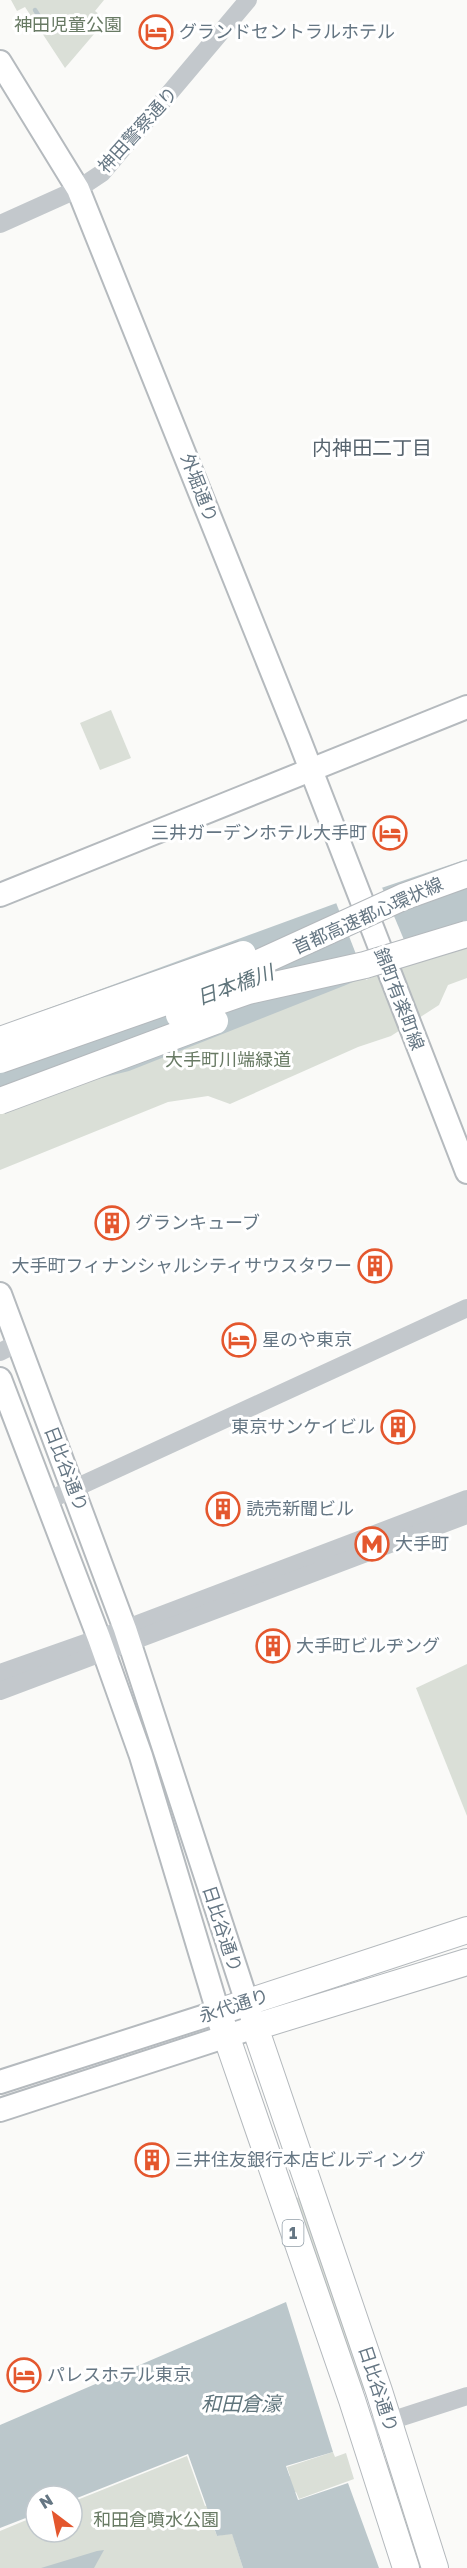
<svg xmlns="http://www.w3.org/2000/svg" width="467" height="2568" font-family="'Golos Text','Noto Sans JP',sans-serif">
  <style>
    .green { fill: #dadfd7 }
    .water { fill: #bbc7cb }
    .pier { fill: #fafaf8 }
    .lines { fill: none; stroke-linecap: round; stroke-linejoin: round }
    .stream { stroke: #bbc7cb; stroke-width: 4.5 }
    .major-casing { stroke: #b5babe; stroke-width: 26 }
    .highway-casing { stroke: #b4b9bd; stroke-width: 28 }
    .minor { stroke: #c3c8cc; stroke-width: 18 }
    .major { stroke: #fff; stroke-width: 22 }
    .highway { stroke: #fff; stroke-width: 26 }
    .highway-bridge-casing { stroke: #b4b9bd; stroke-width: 28; stroke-linecap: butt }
    .highway-bridge { stroke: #fff; stroke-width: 26 }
    .labels { text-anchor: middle; stroke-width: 6; stroke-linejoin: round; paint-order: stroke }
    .shield { fill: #fff; stroke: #939fa8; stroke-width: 1.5 }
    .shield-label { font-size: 16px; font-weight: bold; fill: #657683 }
    .park-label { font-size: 18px; fill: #687a64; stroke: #fff }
    .poi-label { font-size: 18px; fill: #657683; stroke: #fff; text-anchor: start }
    .street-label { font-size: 18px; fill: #657683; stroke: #fff }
    .neighbourhood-label { font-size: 20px; fill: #57646e; stroke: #fff }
    .water-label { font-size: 20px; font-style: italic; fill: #60757c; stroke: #fff }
  </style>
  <rect width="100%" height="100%" fill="#fafaf8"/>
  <!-- green -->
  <g class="green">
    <polygon points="11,0 104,0 95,11 106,20 65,68 25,7 17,11"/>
    <polygon points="111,710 131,758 100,770 80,723"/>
    <polygon points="467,932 467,978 448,985 439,1005 391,1036 358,1047 230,1104 208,1096 168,1102 0,1170 0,1101"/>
    <polygon points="467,1664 467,1816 416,1688"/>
    <polygon points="300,2197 365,2390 362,2390 303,2230 296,2198"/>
    <polygon points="333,2452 335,2457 346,2453 354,2479 299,2499 296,2492 212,2523 217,2536 232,2533 243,2568 0,2568 0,2531 36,2516 36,2532 72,2532 72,2502 187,2456 205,2506 290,2476 287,2467"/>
    <polygon points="389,2460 421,2568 416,2568 386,2461"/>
  </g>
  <!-- water -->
  <g class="water">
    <polygon points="467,859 467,933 346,985 129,1071 0,1103 0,1026 334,904"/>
    <polygon points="286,2302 333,2452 286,2466 298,2500 348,2483 379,2568 243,2568 232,2534 217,2536 188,2454 72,2500 72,2496 36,2496 36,2514 0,2528 0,2425"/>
    <polygon points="104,2550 94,2568 41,2568 97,2551"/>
  </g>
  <!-- pier -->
  <polygon class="pier" points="381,885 412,959 366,980 335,900"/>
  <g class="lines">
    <!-- stream -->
    <polyline class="stream" points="35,10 48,30"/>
    <!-- major casing -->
    <g class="major-casing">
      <g id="major">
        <polyline points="0,62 78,189 299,739 467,1172"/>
        <polyline points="0,895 467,707"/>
        <polyline points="0,1294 125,1629 255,2027 0,2110"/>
        <polyline points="0,1379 99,1638 141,1756 218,2012 0,2082"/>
      </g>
    </g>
    <!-- highway casing -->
    <g class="highway-casing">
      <g id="highway">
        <polyline points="406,2568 352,2400 218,2012 467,1930"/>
        <polyline points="435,2568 379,2391 255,2027 467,1962"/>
      </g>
    </g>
    <!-- minor -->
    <g class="minor">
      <polyline points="0,224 78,189 102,173 248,0"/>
      <polyline points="0,1352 18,1343"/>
      <polyline points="47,1501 467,1308"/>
      <polyline points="0,1673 125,1629 467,1499"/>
      <polyline points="0,1691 467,1515"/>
      <polyline points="362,2430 467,2396"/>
    </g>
    <!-- major -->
    <use href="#major" class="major"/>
    <!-- highway -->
    <use href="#highway" class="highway"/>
    <!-- highway-bridge casing -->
    <g class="highway-bridge-casing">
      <g id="highway-bridge">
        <polyline points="179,1015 248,991 365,965 467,934"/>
        <polyline points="0,1040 243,954"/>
        <polyline points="0,1060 197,991 403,897 467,874"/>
        <polyline points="0,1101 215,1021"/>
      </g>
    </g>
    <!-- highway-bridge -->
    <use href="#highway-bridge" class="highway-bridge"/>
  </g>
  <!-- icons -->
  <defs>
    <g id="hotel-ring" transform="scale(1.725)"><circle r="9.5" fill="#fff" stroke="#e4572e" stroke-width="1.5"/><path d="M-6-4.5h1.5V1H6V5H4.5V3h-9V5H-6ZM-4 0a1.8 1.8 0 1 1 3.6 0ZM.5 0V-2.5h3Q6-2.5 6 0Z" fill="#e4572e"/></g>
    <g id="building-ring" transform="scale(1.725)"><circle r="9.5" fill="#fff" stroke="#e4572e" stroke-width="1.5"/><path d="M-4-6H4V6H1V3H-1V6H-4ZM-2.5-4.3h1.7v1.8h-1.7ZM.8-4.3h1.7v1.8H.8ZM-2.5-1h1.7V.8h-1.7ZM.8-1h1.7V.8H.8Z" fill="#e4572e"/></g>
    <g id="metro-ring" transform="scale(1.725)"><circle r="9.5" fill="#fff" stroke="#e4572e" stroke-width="1.5"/><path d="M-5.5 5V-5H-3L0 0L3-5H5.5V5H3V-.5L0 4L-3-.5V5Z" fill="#e4572e"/></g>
  </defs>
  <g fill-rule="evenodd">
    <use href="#hotel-ring" x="156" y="32"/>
    <use href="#hotel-ring" x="390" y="833"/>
    <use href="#building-ring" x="112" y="1223"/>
    <use href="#building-ring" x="375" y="1266"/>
    <use href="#hotel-ring" x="239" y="1340"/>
    <use href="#building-ring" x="398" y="1427"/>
    <use href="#building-ring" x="223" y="1509"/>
    <use href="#metro-ring" x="372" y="1544"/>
    <use href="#building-ring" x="273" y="1646"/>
    <use href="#building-ring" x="152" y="2160"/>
    <use href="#hotel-ring" x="24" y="2375"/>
  </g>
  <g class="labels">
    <!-- shield labels -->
    <rect class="shield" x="282.5" y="2220" width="21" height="26" rx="4.5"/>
    <g class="shield-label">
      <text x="293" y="2239">1</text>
    </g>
    <!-- park labels -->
    <g class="park-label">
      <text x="68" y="31">神田児童公園</text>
      <text x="228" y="1066">大手町川端緑道</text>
      <text x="156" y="2526">和田倉噴水公園</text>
    </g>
    <!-- poi labels -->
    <g class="poi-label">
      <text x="179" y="38">グランドセントラルホテル</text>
      <text x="367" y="839" text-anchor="end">三井ガーデンホテル大手町</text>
      <text x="135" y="1229">グランキューブ</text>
      <text x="352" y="1272" text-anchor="end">大手町フィナンシャルシティサウスタワー</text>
      <text x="262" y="1346">星のや東京</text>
      <text x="375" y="1433" text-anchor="end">東京サンケイビル</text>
      <text x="246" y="1515">読売新聞ビル</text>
      <text x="395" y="1550">大手町</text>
      <text x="296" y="1652">大手町ビルヂング</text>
      <text x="175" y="2166">三井住友銀行本店ビルディング</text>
      <text x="47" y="2381">パレスホテル東京</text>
    </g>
    <!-- street labels -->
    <g class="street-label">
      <text transform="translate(138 130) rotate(-48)" y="6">神田警察通り</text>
      <text transform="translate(199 488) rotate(69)" y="6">外堀通り</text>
      <text transform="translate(368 916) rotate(-24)" y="6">首都高速都心環状線</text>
      <text transform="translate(399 999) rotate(69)" y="6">錦町有楽町線</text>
      <text transform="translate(66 1469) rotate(69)" y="6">日比谷通り</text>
      <text transform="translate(222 1929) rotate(72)" y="6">日比谷通り</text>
      <text transform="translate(234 2006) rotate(-18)" y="6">永代通り</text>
      <text transform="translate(378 2389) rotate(72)" y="6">日比谷通り</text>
    </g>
    <!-- neighbourhood labels -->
    <g class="neighbourhood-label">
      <text x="372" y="455">内神田二丁目</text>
    </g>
    <!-- water labels -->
    <g class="water-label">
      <text transform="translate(235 985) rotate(-20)" y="7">日本橋川</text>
      <text x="241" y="2411">和田倉濠</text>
    </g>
  </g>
  <!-- north arrow -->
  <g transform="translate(54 2514) rotate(328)"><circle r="28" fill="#ffffff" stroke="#c1c8cd" stroke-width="1.5"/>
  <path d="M0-4.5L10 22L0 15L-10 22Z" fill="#e4572e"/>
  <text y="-9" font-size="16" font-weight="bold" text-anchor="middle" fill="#657683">N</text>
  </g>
</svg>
